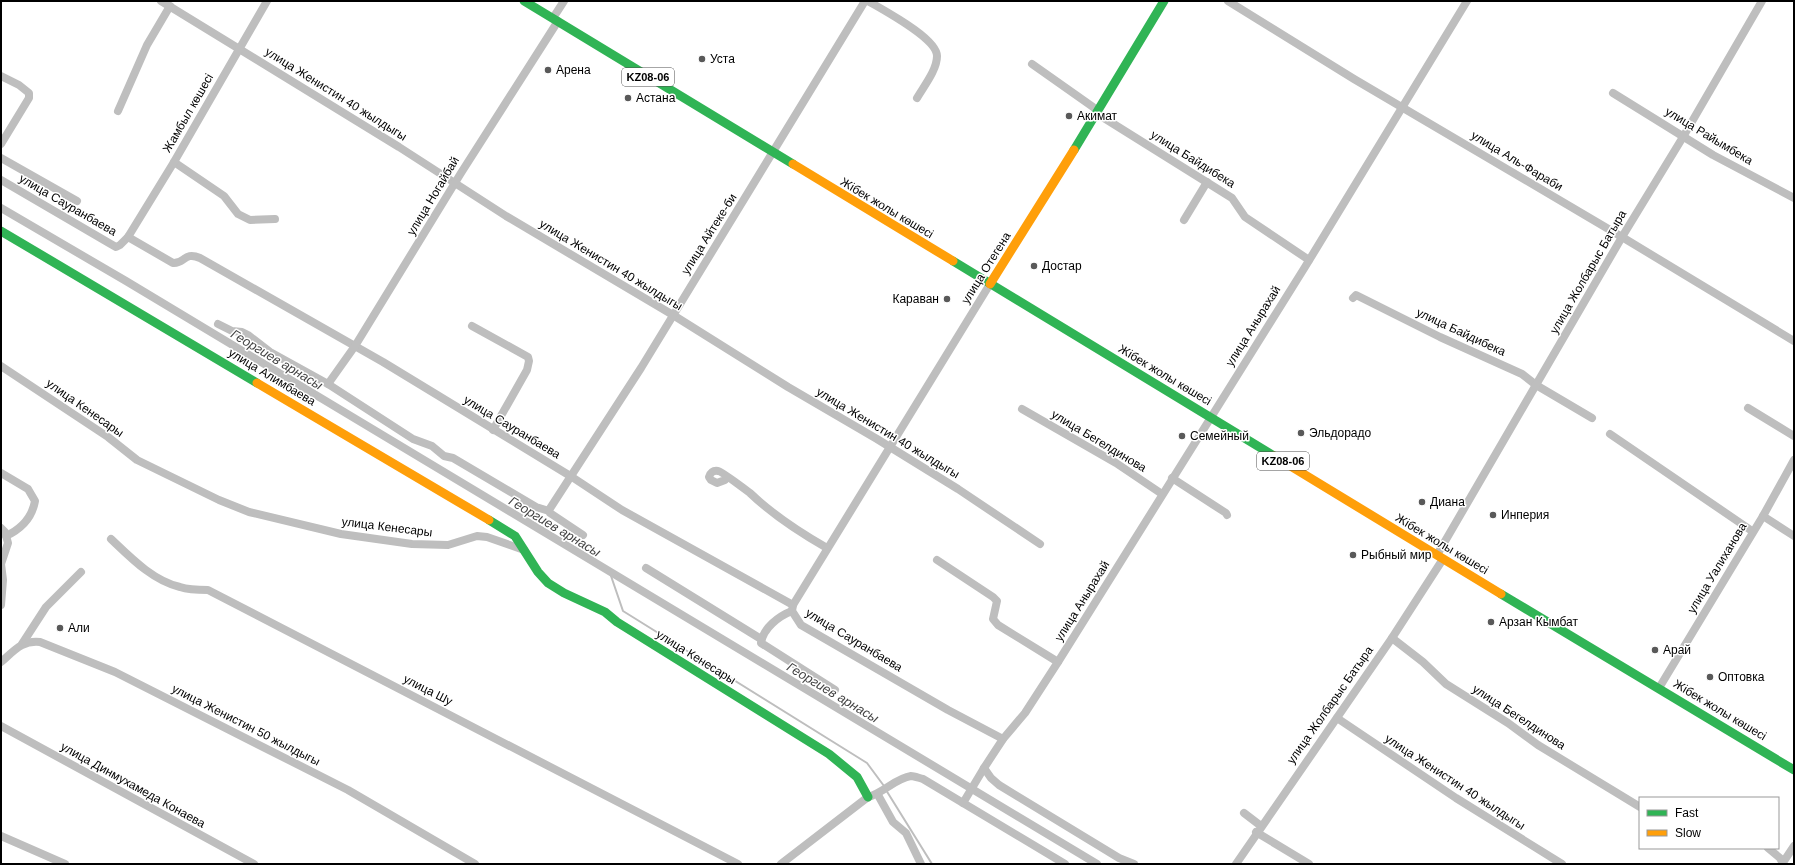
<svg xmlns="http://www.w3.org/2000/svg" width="1795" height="865" font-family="Helvetica,sans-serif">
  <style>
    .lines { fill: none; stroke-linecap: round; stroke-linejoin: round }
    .stream { stroke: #bebebe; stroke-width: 2 }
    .canal { stroke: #bebebe; stroke-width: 8 }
    .street { stroke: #bebebe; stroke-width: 8 }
    .fast { stroke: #30b455; stroke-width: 9 }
    .slow { stroke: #ff9f0a; stroke-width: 9 }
    .poi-dot { fill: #595959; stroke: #fff; stroke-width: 1.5 }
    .labels { text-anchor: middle; stroke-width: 3; stroke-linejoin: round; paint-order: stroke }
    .shield { fill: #fff; stroke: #4c4c4c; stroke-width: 1 }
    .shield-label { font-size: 11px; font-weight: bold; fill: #000 }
    .poi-label { font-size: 12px; fill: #000; stroke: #fff; text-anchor: start }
    .street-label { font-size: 12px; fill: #000; stroke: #fff }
    .water-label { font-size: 13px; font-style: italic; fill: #434343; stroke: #fff }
  </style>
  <rect width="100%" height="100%" fill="#fff"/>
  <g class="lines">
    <!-- stream -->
    <g class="stream">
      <polyline points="610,573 623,611 867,763 884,786"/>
      <polyline points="886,790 932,864"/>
    </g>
    <!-- canal -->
    <polyline class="canal" points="1,208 126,281 1097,864"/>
    <!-- street -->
    <g class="street">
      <polyline points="161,1 399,147 506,216 673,315 788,387 877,439 958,489 1040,544"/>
      <path d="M868,1C883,10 937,38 937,56C937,70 924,86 917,98"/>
      <polyline points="1228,1 1354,79 1622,237 1794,341"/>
      <polyline points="553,18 564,1"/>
      <polyline points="1032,64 1093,107 1104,118 1232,198 1245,217 1309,260"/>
      <polyline points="1,76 19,85 29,93 29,98 1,144"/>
      <polyline points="1613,93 1713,155 1794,198"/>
      <polyline points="118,111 147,45 170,6"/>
      <polyline points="1,158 77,201"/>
      <polyline points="174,162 224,196 238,214 250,220 275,219"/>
      <polyline points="1,180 109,243 116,247 120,245 128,237 174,162 267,1"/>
      <polyline points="1184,220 1207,182"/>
      <path d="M128,237L173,263C185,264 184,251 200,258L383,362L572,477L622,510L793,605"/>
      <polyline points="990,284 793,605 792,611 801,625 948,710 1003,739"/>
      <polyline points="1353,298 1356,295 1440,337 1522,374 1536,385 1592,418"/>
      <polyline points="218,324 232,331 242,332 248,335 270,352 328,384 413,439 432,446 444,456 453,458 536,507 549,511"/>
      <polyline points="472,326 528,357 529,361 527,370 493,430"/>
      <polyline points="1,366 108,437 137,460 219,500 249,512 341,534 412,544 448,545 477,536 487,537 524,550"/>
      <polyline points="328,384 355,346 461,173 558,21"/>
      <polyline points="1748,408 1794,436"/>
      <polyline points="1022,409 1116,463 1162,494"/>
      <polyline points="1610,434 1752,531"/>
      <path d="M1,473L28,489L35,501C32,518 21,529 6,536"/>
      <path d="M726,477L725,480L717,483L711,480L709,477C710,473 713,470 718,471C721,471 746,490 750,493C773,515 799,532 827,548"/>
      <polyline points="1172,478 1226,513 1227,515"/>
      <polyline points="1763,516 1794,536"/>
      <polyline points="1,528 5,532 8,543 1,564 3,580 1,605"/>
      <polyline points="583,535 550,513 549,510 641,368 865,1"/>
      <path d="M111,539C130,557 153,581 180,587C189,590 199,590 208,590L738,864"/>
      <polyline points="1437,555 1622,237 1683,137 1762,1"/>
      <polyline points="937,560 993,597 997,601 993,619 998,625 1058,662"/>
      <polyline points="646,568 761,639"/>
      <path d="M792,611C779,616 763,628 761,643L835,690"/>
      <polyline points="1392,638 1423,662 1446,684 1508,723 1538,745 1640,807"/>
      <polyline points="22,644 46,607 81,572"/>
      <path d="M1,662C14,651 22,640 40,642L115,672L348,790L475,864"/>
      <polyline points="1659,688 1763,516 1794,460"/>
      <polyline points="1337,718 1456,798 1562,864"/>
      <polyline points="1,726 254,864"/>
      <polyline points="984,768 991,778 999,785 1119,858 1134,864"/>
      <polyline points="878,795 893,822 906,833 921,864"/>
      <polyline points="963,803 984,768 1003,739 1025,713 1058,662 1305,267 1467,1"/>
      <polyline points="1244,813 1261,826"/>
      <polyline points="1256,832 1309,864"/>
      <polyline points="1,836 65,864"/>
      <polyline points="1768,848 1780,858 1783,864"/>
      <path d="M781,864L868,797C883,793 896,778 911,776C914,776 919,778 923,779L1065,864"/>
      <polyline points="1236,864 1392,638 1443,559"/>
      <polyline points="1782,864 1794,846"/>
    </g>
    <!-- fast -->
    <g class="fast">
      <polyline points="524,1 793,164"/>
      <polyline points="1074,150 1164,1"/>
      <polyline points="1,231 257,383"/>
      <polyline points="953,261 1274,456"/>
      <polyline points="489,520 515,536 538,572 548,583 564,593 605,612 617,622 829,754 857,777 868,797"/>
      <polyline points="1501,594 1794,770"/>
    </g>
    <!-- slow -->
    <g class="slow">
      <polyline points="793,164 953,261"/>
      <polyline points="990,284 1074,150"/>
      <polyline points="257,383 489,520"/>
      <polyline points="1274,456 1501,594"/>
    </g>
  </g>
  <!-- markers -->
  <g class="poi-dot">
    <circle cx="702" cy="59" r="4"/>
    <circle cx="548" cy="70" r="4"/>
    <circle cx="628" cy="98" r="4"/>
    <circle cx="1069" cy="116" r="4"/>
    <circle cx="1034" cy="266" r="4"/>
    <circle cx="947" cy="299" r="4"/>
    <circle cx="1301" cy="433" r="4"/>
    <circle cx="1182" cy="436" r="4"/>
    <circle cx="1422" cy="502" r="4"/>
    <circle cx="1493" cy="515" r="4"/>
    <circle cx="1353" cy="555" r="4"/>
    <circle cx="1491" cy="622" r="4"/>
    <circle cx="60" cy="628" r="4"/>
    <circle cx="1655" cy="650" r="4"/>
    <circle cx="1710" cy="677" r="4"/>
  </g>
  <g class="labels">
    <!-- shield labels -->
    <g class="shield">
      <rect x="622" y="68" width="52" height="18" rx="3"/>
      <rect x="1257" y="452" width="52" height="18" rx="3"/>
    </g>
    <g class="shield-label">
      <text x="648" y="81">KZ08-06</text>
      <text x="1283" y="465">KZ08-06</text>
    </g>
    <!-- poi labels -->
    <g class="poi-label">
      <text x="710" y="63">Уста</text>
      <text x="556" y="74">Арена</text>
      <text x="636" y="102">Астана</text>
      <text x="1077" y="120">Акимат</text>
      <text x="1042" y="270">Достар</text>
      <text x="939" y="303" text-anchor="end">Караван</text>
      <text x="1309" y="437">Эльдорадо</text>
      <text x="1190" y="440">Семейный</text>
      <text x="1430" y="506">Диана</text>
      <text x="1501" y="519">Инперия</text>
      <text x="1361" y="559">Рыбный мир</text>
      <text x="1499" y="626">Арзан Кымбат</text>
      <text x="68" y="632">Али</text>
      <text x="1663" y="654">Арай</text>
      <text x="1718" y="681">Оптовка</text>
    </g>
    <!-- street labels -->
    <g class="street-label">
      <text transform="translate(336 94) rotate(32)" y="4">улица Женистин 40 жылдыгы</text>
      <text transform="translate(188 113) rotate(-60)" y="4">Жамбыл көшесі</text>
      <text transform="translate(1709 136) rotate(31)" y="4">улица Райымбека</text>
      <text transform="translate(1193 159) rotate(32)" y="4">улица Байдибека</text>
      <text transform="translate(1517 161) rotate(31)" y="4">улица Аль-Фараби</text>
      <text transform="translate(433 196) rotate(-59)" y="4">улица Ногайбай</text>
      <text transform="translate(68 205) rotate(30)" y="4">улица Сауранбаева</text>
      <text transform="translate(887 208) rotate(31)" y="4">Жібек жолы көшесі</text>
      <text transform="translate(709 234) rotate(-58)" y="4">улица Айтеке-би</text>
      <text transform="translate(611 265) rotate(31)" y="4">улица Женистин 40 жылдыгы</text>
      <text transform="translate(986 268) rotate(-58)" y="4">улица Отегена</text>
      <text transform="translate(1588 272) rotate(-60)" y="4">улица Жолбарыс Батыра</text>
      <text transform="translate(1253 326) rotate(-58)" y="4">улица Анырахай</text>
      <text transform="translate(1461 332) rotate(25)" y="4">улица Байдибека</text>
      <text transform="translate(1165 375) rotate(31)" y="4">Жібек жолы көшесі</text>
      <text transform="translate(272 377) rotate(31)" y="4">улица Алимбаева</text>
      <text transform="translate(85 408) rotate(35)" y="4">улица Кенесары</text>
      <text transform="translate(512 427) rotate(31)" y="4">улица Сауранбаева</text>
      <text transform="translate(888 433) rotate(31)" y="4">улица Женистин 40 жылдыгы</text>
      <text transform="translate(1099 441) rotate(31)" y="4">улица Бегелдинова</text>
      <text transform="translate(387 527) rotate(7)" y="4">улица Кенесары</text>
      <text transform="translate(1442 544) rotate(31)" y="4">Жібек жолы көшесі</text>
      <text transform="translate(1717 568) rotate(-59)" y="4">улица Уалиханова</text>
      <text transform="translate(1082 601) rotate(-58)" y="4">улица Анырахай</text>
      <text transform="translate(854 640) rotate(31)" y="4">улица Сауранбаева</text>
      <text transform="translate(696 657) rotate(32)" y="4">улица Кенесары</text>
      <text transform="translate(428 690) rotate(27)" y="4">улица Шу</text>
      <text transform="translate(1330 705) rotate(-55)" y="4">улица Жолбарыс Батыра</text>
      <text transform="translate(1720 710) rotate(31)" y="4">Жібек жолы көшесі</text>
      <text transform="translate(1519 717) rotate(33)" y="4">улица Бегелдинова</text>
      <text transform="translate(246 725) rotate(27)" y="4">улица Женистин 50 жылдыгы</text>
      <text transform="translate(1455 782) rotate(33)" y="4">улица Женистин 40 жылдыгы</text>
      <text transform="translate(133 785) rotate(29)" y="4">улица Динмухамеда Конаева</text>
    </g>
    <!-- water labels -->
    <g class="water-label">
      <text transform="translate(277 359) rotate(31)" y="5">Георгиев арнасы</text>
      <text transform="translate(555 526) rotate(31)" y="5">Георгиев арнасы</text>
      <text transform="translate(833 692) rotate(31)" y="5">Георгиев арнасы</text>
    </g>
  </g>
  <!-- border -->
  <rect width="1795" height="865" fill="none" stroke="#000000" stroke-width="4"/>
  <!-- legend -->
  <rect x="1639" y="797" width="140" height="52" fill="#ffffff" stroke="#999999"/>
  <rect x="1647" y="810" width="20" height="6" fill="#30b455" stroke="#999999"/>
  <text x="1675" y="817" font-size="12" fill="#000000">Fast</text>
  <rect x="1647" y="830" width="20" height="6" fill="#ff9f0a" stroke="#999999"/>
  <text x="1675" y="837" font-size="12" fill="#000000">Slow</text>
</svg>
